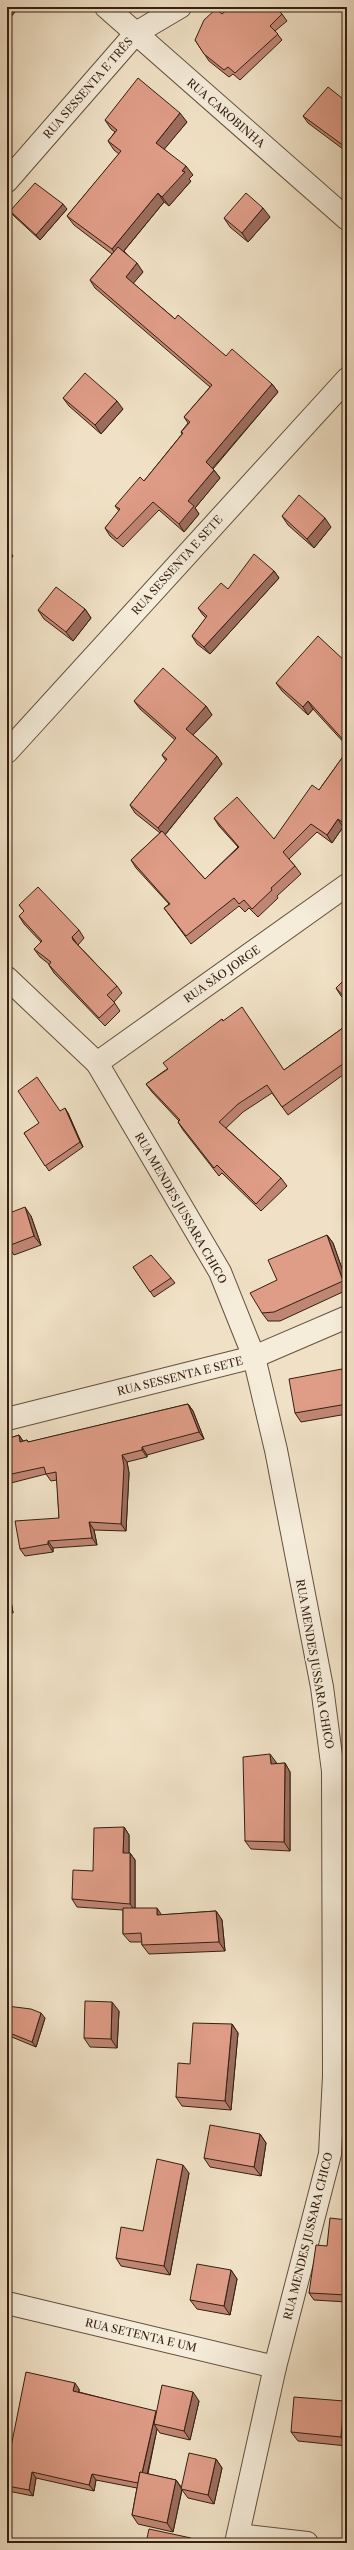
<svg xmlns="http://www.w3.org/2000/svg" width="354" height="2550" font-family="'Libre Caslon Text',serif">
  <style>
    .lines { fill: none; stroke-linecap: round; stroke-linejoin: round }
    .minor-casing { stroke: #63503e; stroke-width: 24 }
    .minor { stroke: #f5ecda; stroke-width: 22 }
    .wall { fill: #c08674; stroke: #341f10 }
    .shaded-wall { fill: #9c6d5e; stroke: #341f10 }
    .building { fill: #df9c87; stroke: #341f10 }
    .labels { text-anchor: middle; stroke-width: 4; stroke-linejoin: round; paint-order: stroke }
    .street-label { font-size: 11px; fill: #341f10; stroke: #f5ecda }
  </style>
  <rect width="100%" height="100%" fill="#f0e1c6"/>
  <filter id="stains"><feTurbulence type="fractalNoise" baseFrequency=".005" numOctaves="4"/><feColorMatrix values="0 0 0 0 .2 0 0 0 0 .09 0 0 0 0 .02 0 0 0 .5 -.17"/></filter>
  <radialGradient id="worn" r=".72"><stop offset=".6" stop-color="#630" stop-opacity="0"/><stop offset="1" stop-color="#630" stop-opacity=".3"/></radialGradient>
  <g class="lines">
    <!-- minor casing -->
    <g class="minor-casing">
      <g id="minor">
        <polyline points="106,7 347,219"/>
        <polyline points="7,181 136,33 180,7"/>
        <polyline points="7,752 347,379"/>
        <polyline points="7,978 97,1063 220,1272 254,1357 276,1450 322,1687 333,1771 334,2076 330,2154 275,2367 236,2543"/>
        <polyline points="97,1063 347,885"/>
        <polyline points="7,1419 254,1357 347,1317"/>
        <polyline points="7,2303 275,2367"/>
        <polyline points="238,2535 307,2543"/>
      </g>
    </g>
    <!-- minor -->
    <use href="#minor" class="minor"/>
  </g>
  <!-- wall -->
  <g class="wall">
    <polygon points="222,14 282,14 287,21 275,31 282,40 240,80 233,74 229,77 209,61 195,40"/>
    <polygon points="347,102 347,152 308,123 303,116"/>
    <polygon points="105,120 187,122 164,149 193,175 189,179 191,181 169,206 164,202 124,251 143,272 133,283 175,319 226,356 272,384 278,392 213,469 220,478 195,508 199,514 184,532 159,510 123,547 110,536 105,528 119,511 115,506 144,481 182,434 181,432 188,423 184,417 210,387 95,288 90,280 112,254 74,225 67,216 119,154 114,150 108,141 115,132 111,129"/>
    <polygon points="67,209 40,240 14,216 10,211"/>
    <polygon points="270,217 248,242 230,227 224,218"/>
    <polygon points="63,398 123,409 101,434 69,406"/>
    <polygon points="282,516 331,527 314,548 288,525"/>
    <polygon points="274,571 279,578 210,654 197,644 192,636 206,618 203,615 198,608 228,589"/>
    <polygon points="85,609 91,618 73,641 44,619 38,610"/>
    <polygon points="347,663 347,746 313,709 308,715 282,691 276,683"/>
    <polygon points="134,701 206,706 212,715 193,735 217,756 222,764 165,835 205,879 238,847 219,826 214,818 274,839 319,790 347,751 347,829 343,827 332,843 317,832 289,859 295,866 301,874 277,896 278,898 258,917 249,908 245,912 239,906 191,944 164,908 169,904 136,868 131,860 160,833 135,813 130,805 166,761 162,755 175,740 140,709"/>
    <polygon points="19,905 79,930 84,938 78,945 117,986 122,993 114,1002 120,1011 105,1026 54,973 49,965 49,964 40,957 34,949 41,942 24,924 19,916 24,911"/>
    <polygon points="347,977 347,1002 341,996 336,988"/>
    <polygon points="222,1019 223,1021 284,1070 347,1025 347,1072 288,1115 272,1093 243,1112 226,1128 281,1178 287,1186 261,1211 222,1173 219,1176 183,1130 178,1122 179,1121 152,1092 146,1084 167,1069"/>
    <polygon points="60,1111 68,1113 83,1147 49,1171 24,1133"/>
    <polygon points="31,1216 41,1245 14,1255 8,1246"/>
    <polygon points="327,1235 333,1243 347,1283 347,1290 280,1321 268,1321 262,1313 277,1280"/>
    <polygon points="133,1267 171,1278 175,1283 154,1297"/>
    <polygon points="7,1349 10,1364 7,1365"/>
    <polygon points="347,1376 347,1414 301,1422 295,1413"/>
    <polygon points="188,1404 193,1411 204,1439 147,1455 147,1457 127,1462 129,1473 126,1531 94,1530 97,1545 53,1548 53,1552 25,1556 20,1549 59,1518 57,1480 51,1481 46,1474 7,1484 7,1439 19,1435 23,1441 27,1440 29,1442"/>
    <polygon points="7,1584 9,1588 13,1613 7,1614"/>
    <polygon points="276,1762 276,1764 285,1763 290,1772 290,1851 251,1849 245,1841"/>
    <polygon points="7,1796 11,1802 10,1841 7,1841"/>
    <polygon points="124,1827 129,1835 129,1853 130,1853 135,1860 135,1908 161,1915 216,1911 222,1920 225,1951 149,1954 142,1945 142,1942 130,1942 123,1934 123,1910 77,1907 72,1899 93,1871"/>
    <polygon points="7,2006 45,2018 36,2047 7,2035"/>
    <polygon points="119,2011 117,2048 90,2047 84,2038"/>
    <polygon points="232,2024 238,2033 231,2110 182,2106 176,2097 190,2064"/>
    <polygon points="260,2134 266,2143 261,2176 210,2167 204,2158"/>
    <polygon points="189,2173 170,2275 121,2266 116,2258 143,2231"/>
    <polygon points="347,2220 347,2302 314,2300 309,2293 327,2246"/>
    <polygon points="231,2270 237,2279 230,2315 197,2309 190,2300"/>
    <polygon points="79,2389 79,2392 156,2412 199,2401 190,2440 160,2433 157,2429 148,2474 176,2480 182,2488 216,2459 222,2468 214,2504 188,2498 182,2490 173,2532 138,2524 132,2515 137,2488 96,2480 94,2491 36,2478 33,2496 8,2491 7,2490 7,2467"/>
    <polygon points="347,2406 347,2446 298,2441 291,2432"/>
  </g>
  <!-- shaded-wall -->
  <g class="shaded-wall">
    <polygon points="7,7 19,7 7,22"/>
    <polygon points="180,113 187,122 162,152 156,143"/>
    <polygon points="347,142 347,150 344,146"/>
    <polygon points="186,166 193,175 189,179 191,181 169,206 162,197"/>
    <polygon points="158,193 164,202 118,258 112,249"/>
    <polygon points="63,204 67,209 40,240 36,235"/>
    <polygon points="263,208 270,217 248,242 242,233"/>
    <polygon points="137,263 143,272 132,285 126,277"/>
    <polygon points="272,384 278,392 211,470 206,462"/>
    <polygon points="117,401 123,409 101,434 95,425"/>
    <polygon points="214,470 220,478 195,508 199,514 184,532 179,524 188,501"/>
    <polygon points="325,518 331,527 314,548 307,539"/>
    <polygon points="7,548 13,556 7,565"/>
    <polygon points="274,571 279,578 210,654 204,647"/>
    <polygon points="85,609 91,618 73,641 66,632"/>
    <polygon points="308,701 313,709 308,715 303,707"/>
    <polygon points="206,706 212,715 191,737 186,729"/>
    <polygon points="217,756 222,764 164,836 158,828"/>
    <polygon points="338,819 343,827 332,843 327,835"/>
    <polygon points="72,937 78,945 78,948 73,940"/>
    <polygon points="65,1108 68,1113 83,1147 80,1142"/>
    <polygon points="25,1207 31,1216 41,1245 34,1236"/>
    <polygon points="327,1235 333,1243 347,1283 347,1286 343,1281"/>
    <polygon points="7,1349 10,1364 7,1359"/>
    <polygon points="342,1369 347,1376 347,1396"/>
    <polygon points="188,1404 193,1411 204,1439 199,1432"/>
    <polygon points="19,1435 24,1443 20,1442"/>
    <polygon points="142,1447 147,1455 147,1457 142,1450"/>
    <polygon points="122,1455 127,1462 129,1473 126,1531 121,1524"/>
    <polygon points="89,1522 94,1530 97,1545 92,1538"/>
    <polygon points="48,1541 53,1548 53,1552 48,1544"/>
    <polygon points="7,1584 9,1588 13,1613 9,1608 7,1592"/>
    <polygon points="270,1754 276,1762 277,1772 271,1764"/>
    <polygon points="285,1763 290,1772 290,1851 284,1842"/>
    <polygon points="7,1796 11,1802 10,1841 7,1837"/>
    <polygon points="124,1827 129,1835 129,1860 123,1853"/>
    <polygon points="130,1853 135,1860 135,1911 130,1904"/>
    <polygon points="157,1908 163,1917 157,1915"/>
    <polygon points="216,1911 222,1920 225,1951 219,1942"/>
    <polygon points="112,2002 119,2011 117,2048 111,2039"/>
    <polygon points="41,2013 45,2018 36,2047 32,2042"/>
    <polygon points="232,2024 238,2033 231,2110 225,2101"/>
    <polygon points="7,2099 10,2103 7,2114"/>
    <polygon points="260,2134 266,2143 261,2176 254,2167"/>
    <polygon points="183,2165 189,2173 170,2275 164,2266"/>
    <polygon points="231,2270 237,2279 230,2315 224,2306"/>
    <polygon points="7,2368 9,2371 7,2375"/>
    <polygon points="75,2383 79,2389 78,2397 73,2391"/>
    <polygon points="193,2392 199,2401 190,2440 184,2431"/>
    <polygon points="344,2401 347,2406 347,2445 341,2437"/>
    <polygon points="156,2411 160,2417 154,2424 157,2429 144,2489 140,2483"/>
    <polygon points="216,2459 222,2468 214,2504 208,2495"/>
    <polygon points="32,2472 36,2478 33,2496 29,2490"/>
    <polygon points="92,2474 96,2480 94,2491 89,2485"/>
    <polygon points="176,2480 182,2489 173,2532 167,2523"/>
    <polygon points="191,2538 195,2543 190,2543"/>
  </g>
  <!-- building -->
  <g class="building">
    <polygon points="230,7 275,7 282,14 270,26 278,34 235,73 228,67 224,70 204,54 195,40 204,20 216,9 222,14"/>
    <polygon points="138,78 180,113 156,143 186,166 182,171 185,172 162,197 158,193 112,249 67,216 121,151 108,141 117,130 105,120"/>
    <polygon points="328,87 347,102 347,142 344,146 303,116"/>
    <polygon points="35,183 63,204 36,235 10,211"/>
    <polygon points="246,193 263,208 242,233 224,218"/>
    <polygon points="118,247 137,263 126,277 175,319 178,315 226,356 232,349 272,384 206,462 214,470 188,501 194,506 179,524 153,502 117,539 105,528 120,509 115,506 140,477 144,481 183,433 181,432 190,422 184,417 212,385 90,280"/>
    <polygon points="85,373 117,401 95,425 63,398"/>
    <polygon points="299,495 325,518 307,539 282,516"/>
    <polygon points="254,554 274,571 204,647 192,636 207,616 198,608 221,583 228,589"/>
    <polygon points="56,587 85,609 66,632 38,610"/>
    <polygon points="318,636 347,663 347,744 308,701 303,707 276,683"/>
    <polygon points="163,668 206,706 186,729 217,756 158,828 130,805 167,759 162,755 176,738 134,701"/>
    <polygon points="347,751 347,822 345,824 338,819 327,835 311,824 283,852 295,866 271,888 272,890 252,909 244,900 239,904 234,898 186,936 164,908 170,904 131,860 162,831 205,879 239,847 214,818 237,797 274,839 312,785 319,790"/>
    <polygon points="38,887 79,930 72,937 73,940 117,986 107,995 115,1003 99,1018 49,965 51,962 34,949 42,941 19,916 24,911 19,905"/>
    <polygon points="347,977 347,1000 336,988"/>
    <polygon points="242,1007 284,1070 347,1025 347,1061 282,1107 267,1085 238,1104 219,1122 281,1178 256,1204 217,1165 214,1168 178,1122 180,1120 146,1084 168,1069 163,1063 222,1019 223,1021"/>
    <polygon points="37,1077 60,1111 65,1108 80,1142 45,1166 24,1133 39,1123 18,1091"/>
    <polygon points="25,1207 34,1236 8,1246 7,1244 7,1214"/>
    <polygon points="327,1235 343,1281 274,1312 262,1313 250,1293 277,1280 268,1260"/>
    <polygon points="151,1255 171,1278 150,1292 133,1267"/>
    <polygon points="342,1369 347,1396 347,1404 295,1413 289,1379"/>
    <polygon points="188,1404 199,1432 142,1447 142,1450 122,1455 124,1466 121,1524 89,1522 92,1538 48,1541 48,1544 20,1549 15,1521 59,1518 56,1472 46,1474 44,1467 7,1475 7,1439 19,1435 20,1442 27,1440 28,1442"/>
    <polygon points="7,1592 9,1608 7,1609"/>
    <polygon points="270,1754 271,1764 285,1763 284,1842 245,1841 243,1757"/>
    <polygon points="124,1827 123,1853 130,1853 130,1904 72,1899 73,1870 93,1871 94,1828"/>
    <polygon points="123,1908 157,1908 157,1915 216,1911 219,1942 142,1945 141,1933 123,1934"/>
    <polygon points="85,2001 112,2002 111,2039 84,2038"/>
    <polygon points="7,2006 31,2009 41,2013 32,2042 7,2032"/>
    <polygon points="193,2023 232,2024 225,2101 176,2097 178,2063 190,2064"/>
    <polygon points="210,2125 260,2134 254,2167 204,2158"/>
    <polygon points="157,2159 183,2165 164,2266 116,2258 121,2227 143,2231"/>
    <polygon points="330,2218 347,2220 347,2295 309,2293 316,2245 327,2246"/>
    <polygon points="197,2264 231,2270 224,2306 190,2300"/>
    <polygon points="26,2372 75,2383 73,2391 156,2411 142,2473 140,2472 138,2483 92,2474 89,2485 32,2472 29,2490 7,2486 7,2467"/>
    <polygon points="162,2385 193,2392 184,2431 154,2424"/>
    <polygon points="294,2397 344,2401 341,2437 291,2432"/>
    <polygon points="189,2453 216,2459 208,2495 181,2489"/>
    <polygon points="140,2472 176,2480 167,2523 132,2515"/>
    <polygon points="149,2529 191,2538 190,2543 146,2543"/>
  </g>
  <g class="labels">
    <!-- street labels -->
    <g class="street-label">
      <text transform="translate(88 88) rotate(-49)" y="4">RUA SESSENTA E TRÊS</text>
      <text transform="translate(226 113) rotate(41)" y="4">RUA CAROBINHA</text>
      <text transform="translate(177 565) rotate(-48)" y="4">RUA SESSENTA E SETE</text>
      <text transform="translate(222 974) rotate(-35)" y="4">RUA SÃO JORGE</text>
      <text transform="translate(181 1208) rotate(60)" y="4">RUA MENDES JUSSARA CHICO</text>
      <text transform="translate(180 1376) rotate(-14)" y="4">RUA SESSENTA E SETE</text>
      <text transform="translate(315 1664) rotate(80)" y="4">RUA MENDES JUSSARA CHICO</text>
      <text transform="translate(308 2236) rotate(-76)" y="4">RUA MENDES JUSSARA CHICO</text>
      <text transform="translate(141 2335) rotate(13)" y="4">RUA SETENTA E UM</text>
    </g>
  </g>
  <!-- margin -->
  <rect width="354" height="2550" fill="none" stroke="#f0e1c6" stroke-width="24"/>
  <rect x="8" y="8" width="338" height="2534" fill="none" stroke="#341f10" stroke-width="2"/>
  <rect x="12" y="12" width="330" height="2526" fill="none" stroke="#341f10"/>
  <rect width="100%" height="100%" filter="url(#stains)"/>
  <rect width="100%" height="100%" fill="url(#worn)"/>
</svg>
